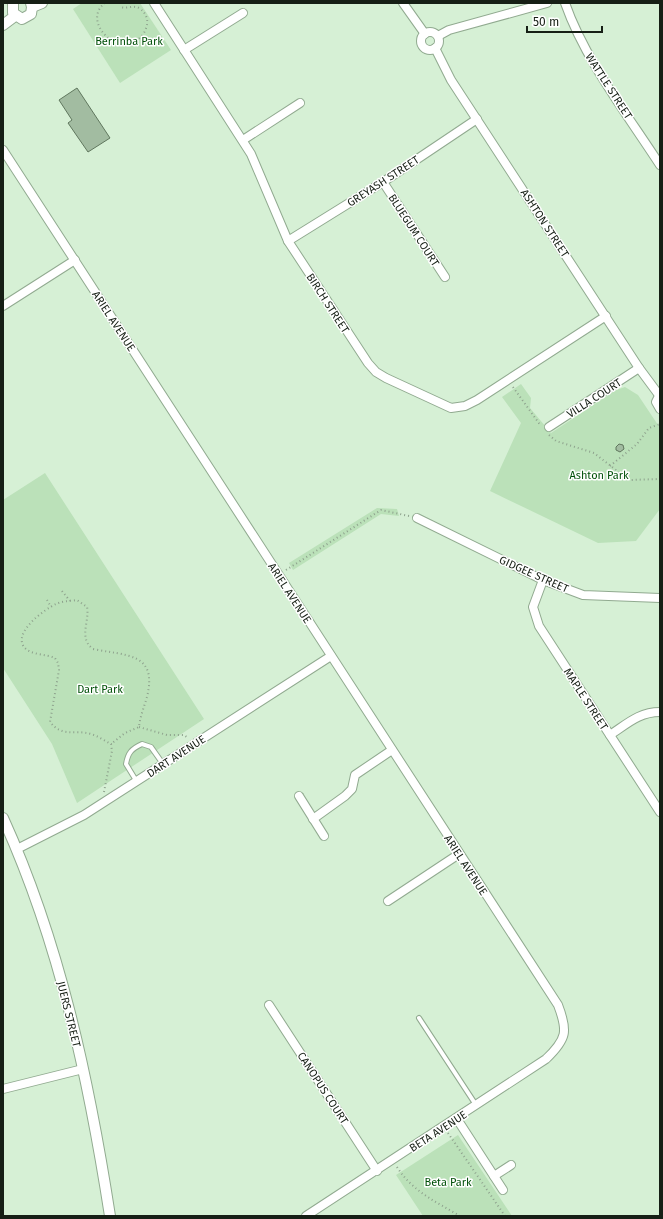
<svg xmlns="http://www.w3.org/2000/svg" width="663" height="1219" font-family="'Fira Sans',sans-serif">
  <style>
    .green { fill: #bbe1b9 }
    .building { fill: #a2bca1; stroke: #60775e }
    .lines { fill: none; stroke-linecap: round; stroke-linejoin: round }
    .service-casing { stroke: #91aa90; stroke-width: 6 }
    .minor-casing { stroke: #91aa90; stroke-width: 10 }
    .tertiary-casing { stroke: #91aa90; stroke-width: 12 }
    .path { stroke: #8ea28d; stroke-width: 2; stroke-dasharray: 1 3; stroke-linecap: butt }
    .service { stroke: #fff; stroke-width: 4 }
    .minor { stroke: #fff; stroke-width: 8 }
    .tertiary { stroke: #fff; stroke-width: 10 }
    .labels { text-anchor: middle; stroke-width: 3; stroke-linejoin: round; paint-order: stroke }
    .park-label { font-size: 11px; fill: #005008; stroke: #fff }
    .street-label { font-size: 11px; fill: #161f15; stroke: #fff }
  </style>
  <rect width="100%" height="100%" fill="#d6f0d5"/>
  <!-- green -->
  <g class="green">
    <polygon points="82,3 140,3 171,50 120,83 73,9"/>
    <polygon points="521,384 531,398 530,408 551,433 616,390 625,387 638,395 660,428 660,509 636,541 598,543 490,491 521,423 502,397"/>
    <polygon points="45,473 204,719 77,803 52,744 3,668 3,500"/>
    <polygon points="377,508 397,509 399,516 381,514 293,570 289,563"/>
    <polygon points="458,1135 512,1216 423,1216 396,1175"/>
  </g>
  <!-- building -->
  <g class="building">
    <polygon points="77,88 110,138 88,152 68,123 72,120 59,100"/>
    <polygon points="619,444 623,445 624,449 620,452 616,450 616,447"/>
  </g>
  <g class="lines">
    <!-- service casing -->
    <g class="service-casing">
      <g id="service">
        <path d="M137,782L126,764C128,753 131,749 142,744L151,747L163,764"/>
        <polyline points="419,1018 476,1105"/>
      </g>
    </g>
    <!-- minor casing -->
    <g class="minor-casing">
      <g id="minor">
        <polyline points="154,3 251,154 288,241 368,363 376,372 386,378 451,408 465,406 477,400 606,316"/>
        <polyline points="403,3 425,34"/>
        <path d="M565,3C585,60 627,114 660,165"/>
        <circle cx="430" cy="41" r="9"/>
        <polyline points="438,36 449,30 547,3"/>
        <polyline points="435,48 451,80 639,368 659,395"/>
        <polyline points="184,50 243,13"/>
        <polyline points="243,140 300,103"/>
        <path d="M3,150L558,1005C568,1031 567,1039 546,1059L306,1216"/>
        <polyline points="383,182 445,277"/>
        <polyline points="288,241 383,182 477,119"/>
        <polyline points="3,306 75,260"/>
        <polyline points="660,394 656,402 660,409"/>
        <polyline points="549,427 639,368"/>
        <polyline points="417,518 543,580 583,595 660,598"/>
        <polyline points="543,580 533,607 539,626 660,812"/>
        <path d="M610,735C627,724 639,712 660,712"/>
        <polyline points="299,796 324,836"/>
        <polyline points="313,819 345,796 352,789 355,775 392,750"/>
        <polyline points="17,849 84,815 331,656"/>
        <polyline points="388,901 459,854"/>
        <polyline points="269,1005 377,1171"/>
        <polyline points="3,1089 83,1069"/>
        <polyline points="457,1119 503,1190"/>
        <polyline points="494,1176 511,1165"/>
      </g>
    </g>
    <!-- tertiary casing -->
    <g class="tertiary-casing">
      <g id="tertiary">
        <polyline points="13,3 13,13 22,19 31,14 32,7 31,3"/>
        <polyline points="32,7 42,3"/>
        <polyline points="3,25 15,16"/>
        <path d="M3,818C60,943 89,1081 110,1216"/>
      </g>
    </g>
    <!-- path -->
    <g class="path">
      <path d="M105,3C85,18 107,45 127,46C142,42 157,20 139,8C133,5 127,9 120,7"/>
      <polyline points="513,387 541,426"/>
      <polyline points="549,435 556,441 594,453 629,480 660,479"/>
      <polyline points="610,466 637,444 649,428 660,424"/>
      <polyline points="286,570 381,510 409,516"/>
      <polyline points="62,591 70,601"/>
      <polyline points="47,600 51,607"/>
      <polyline points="139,727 167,735 184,735 188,738"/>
      <path d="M104,792L112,751L111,744C105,741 98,736 91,734C74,729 63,738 50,722L59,670L58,663L55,658C46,654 30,655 24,647C13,632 45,609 56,604C63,601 70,601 77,600L87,607C90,621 78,638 93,649C126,656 158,652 147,697C144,707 140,717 139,727L125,733L111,744"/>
      <polyline points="448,1133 505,1216"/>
      <path d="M397,1167C412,1191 436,1202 460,1216"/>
    </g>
    <!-- service -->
    <use href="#service" class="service"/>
    <!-- minor -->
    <use href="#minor" class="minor"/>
    <!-- tertiary -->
    <use href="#tertiary" class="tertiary"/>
  </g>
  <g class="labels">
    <!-- park labels -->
    <g class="park-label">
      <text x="129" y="45">Berrinba Park</text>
      <text x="599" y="479">Ashton Park</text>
      <text x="100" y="693">Dart Park</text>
      <text x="448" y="1186">Beta Park</text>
    </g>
    <!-- street labels -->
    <g class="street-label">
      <text transform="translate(609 86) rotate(57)" y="4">WATTLE STREET</text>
      <text transform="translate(383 181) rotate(-33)" y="4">GREYASH STREET</text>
      <text transform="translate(545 223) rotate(57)" y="4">ASHTON STREET</text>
      <text transform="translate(414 230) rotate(57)" y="4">BLUEGUM COURT</text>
      <text transform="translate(328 303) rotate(57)" y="4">BIRCH STREET</text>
      <text transform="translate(114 321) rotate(57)" y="4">ARIEL AVENUE</text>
      <text transform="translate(594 398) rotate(-33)" y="4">VILLA COURT</text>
      <text transform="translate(534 574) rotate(24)" y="4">GIDGEE STREET</text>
      <text transform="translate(290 593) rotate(57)" y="4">ARIEL AVENUE</text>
      <text transform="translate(586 699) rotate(57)" y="4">MAPLE STREET</text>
      <text transform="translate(176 756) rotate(-33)" y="4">DART AVENUE</text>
      <text transform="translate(466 865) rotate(57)" y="4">ARIEL AVENUE</text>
      <text transform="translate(69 1014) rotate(76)" y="4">JUERS STREET</text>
      <text transform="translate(323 1088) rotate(57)" y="4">CANOPUS COURT</text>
      <text transform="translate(438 1131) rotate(-33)" y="4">BETA AVENUE</text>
    </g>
  </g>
  <!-- border -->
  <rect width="663" height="1219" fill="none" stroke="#161f15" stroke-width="8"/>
  <!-- scale -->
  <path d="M527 26v6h75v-6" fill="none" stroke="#161f15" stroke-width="2"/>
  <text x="533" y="26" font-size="12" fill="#161f15" stroke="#ffffff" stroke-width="3" paint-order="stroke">50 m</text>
</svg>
